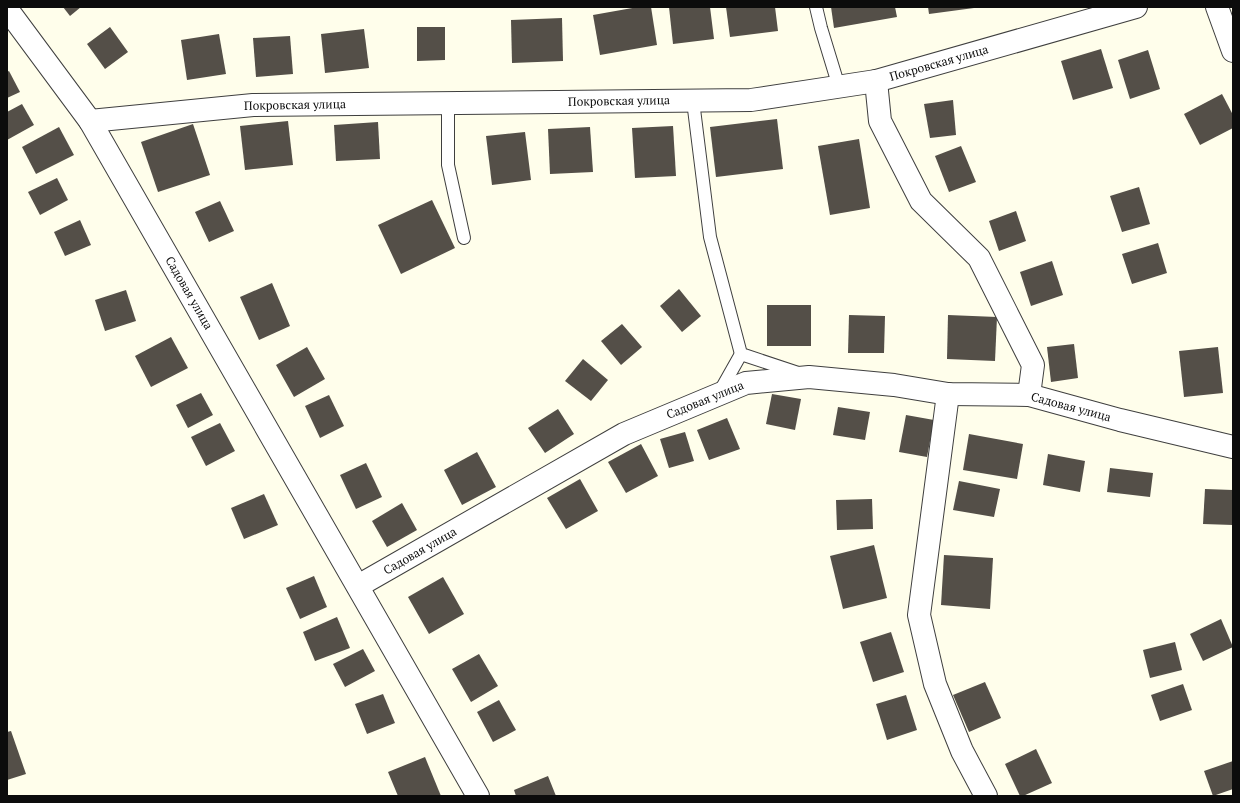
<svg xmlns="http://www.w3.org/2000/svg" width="1240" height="803" font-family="'PT Serif',serif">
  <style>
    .building { fill: #544f48 }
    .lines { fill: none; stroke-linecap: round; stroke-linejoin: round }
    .service-casing { stroke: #3f3f3f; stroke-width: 14 }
    .minor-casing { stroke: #3f3f3f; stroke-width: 24 }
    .service { stroke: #fff; stroke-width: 12 }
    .minor { stroke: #fff; stroke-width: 22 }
    .labels { text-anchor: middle; stroke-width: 4; stroke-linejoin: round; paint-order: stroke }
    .street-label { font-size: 12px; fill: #0c0c0c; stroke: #fff }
  </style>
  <rect width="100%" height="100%" fill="#fffeeb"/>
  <!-- building -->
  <g class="building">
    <polygon points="63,7 81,7 70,16"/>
    <polygon points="638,7 651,7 657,45 600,55 593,15"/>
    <polygon points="669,7 710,7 714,39 673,44"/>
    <polygon points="726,7 775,7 778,31 730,37"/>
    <polygon points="831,7 895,7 897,17 834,28"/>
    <polygon points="928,7 974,7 974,8 929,14"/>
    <polygon points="562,18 563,61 512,63 511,20"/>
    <polygon points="110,27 128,52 105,69 87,44"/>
    <polygon points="417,27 445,27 445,60 417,61"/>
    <polygon points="364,29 369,68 325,73 321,34"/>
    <polygon points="219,34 226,74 187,80 181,40"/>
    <polygon points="290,36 293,74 256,77 253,38"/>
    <polygon points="1101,49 1113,88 1073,100 1061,61"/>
    <polygon points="1148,50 1160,89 1130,99 1118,60"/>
    <polygon points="9,71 20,92 7,98 7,72"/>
    <polygon points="1222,94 1233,115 1233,128 1200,145 1184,114"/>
    <polygon points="953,100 956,135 930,138 924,104"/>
    <polygon points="22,104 34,125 7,140 7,112"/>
    <polygon points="777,119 783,169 716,177 710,127"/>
    <polygon points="288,121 293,165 245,170 240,126"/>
    <polygon points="378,122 380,159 336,161 334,125"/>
    <polygon points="193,124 210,175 158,192 141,142"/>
    <polygon points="673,126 676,176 635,178 632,128"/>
    <polygon points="59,127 74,155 36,174 22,147"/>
    <polygon points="590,127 593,172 550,174 548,129"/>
    <polygon points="525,132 531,180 492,185 486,136"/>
    <polygon points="859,139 870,208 830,215 818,146"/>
    <polygon points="961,146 976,182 949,192 935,156"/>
    <polygon points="57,178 68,200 40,215 28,192"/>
    <polygon points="1139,187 1150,224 1122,232 1110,196"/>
    <polygon points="432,200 455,248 401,274 378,225"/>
    <polygon points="220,201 234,231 209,242 195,212"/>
    <polygon points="1016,211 1026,241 999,251 989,221"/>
    <polygon points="80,220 91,245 65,256 54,232"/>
    <polygon points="1158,243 1167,273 1132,284 1122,254"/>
    <polygon points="1052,261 1063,295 1031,306 1020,272"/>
    <polygon points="272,283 290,326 259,340 240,297"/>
    <polygon points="679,289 701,316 682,332 660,306"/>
    <polygon points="126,290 136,321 105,331 95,300"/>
    <rect x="767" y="305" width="44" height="41"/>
    <polygon points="849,315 885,316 884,353 848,353"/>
    <polygon points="948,315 997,317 995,361 947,359"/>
    <polygon points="622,324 642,347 621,365 601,341"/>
    <polygon points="171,337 188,368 151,387 135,356"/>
    <polygon points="1074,344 1078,378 1051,382 1047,347"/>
    <polygon points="307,347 325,379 294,397 276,365"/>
    <polygon points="1218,347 1223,393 1184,397 1179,351"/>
    <polygon points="583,359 608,380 591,401 565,381"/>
    <polygon points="201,393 213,415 188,428 176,405"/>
    <polygon points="772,394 801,399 795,430 766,424"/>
    <polygon points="329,395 344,426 320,438 305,406"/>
    <polygon points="838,407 870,412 865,440 833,435"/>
    <polygon points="558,409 574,434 545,453 528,428"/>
    <polygon points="906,415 934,420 927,457 899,452"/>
    <polygon points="727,418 740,449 709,460 697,430"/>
    <polygon points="220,423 235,451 206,466 191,437"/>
    <polygon points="685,432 694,461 669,468 660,439"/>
    <polygon points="969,434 1023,444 1017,479 963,470"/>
    <polygon points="641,444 658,476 626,493 608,462"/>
    <polygon points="477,452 496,487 462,505 444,470"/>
    <polygon points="1048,454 1085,461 1080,492 1043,485"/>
    <polygon points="366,463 382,497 356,509 340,475"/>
    <polygon points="1110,468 1153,473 1150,497 1107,492"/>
    <polygon points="580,479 598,511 566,529 547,498"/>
    <polygon points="959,481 1000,489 994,517 953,510"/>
    <polygon points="1205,489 1233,490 1233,525 1203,524"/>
    <polygon points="264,494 278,525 244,539 231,508"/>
    <polygon points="872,499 873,529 837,530 836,500"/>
    <polygon points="402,503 417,530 387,547 372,521"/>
    <polygon points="874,545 887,598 843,609 830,556"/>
    <polygon points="944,555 993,558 990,609 941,605"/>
    <polygon points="314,576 327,607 300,619 286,588"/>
    <polygon points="443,577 464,614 429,634 408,597"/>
    <polygon points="337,617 350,648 315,661 303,632"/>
    <polygon points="1221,619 1233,647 1203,661 1190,634"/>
    <polygon points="891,632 904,672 873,682 860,642"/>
    <polygon points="1175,642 1182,670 1150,678 1143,650"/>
    <polygon points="363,649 375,671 345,687 333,664"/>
    <polygon points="479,654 498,686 471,702 452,669"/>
    <polygon points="985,682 1001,718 969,732 953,695"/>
    <polygon points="1183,684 1192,710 1160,721 1151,695"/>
    <polygon points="383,694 395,723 367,734 355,704"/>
    <polygon points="906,695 917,730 887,740 876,704"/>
    <polygon points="499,700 516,730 493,742 477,712"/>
    <polygon points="11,731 26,774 7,780 7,732"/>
    <polygon points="1036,749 1052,783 1023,796 1020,796 1005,764"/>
    <polygon points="425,757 441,796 398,796 388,772"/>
    <polygon points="1233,761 1233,789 1213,796 1204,771"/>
    <polygon points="548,776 556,796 516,796 514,790"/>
  </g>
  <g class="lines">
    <!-- service casing -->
    <g class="service-casing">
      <g id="service">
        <polyline points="816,7 821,28 839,87"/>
        <polyline points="693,101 710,237 741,354 798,373"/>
        <polyline points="448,103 448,165 464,238"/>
        <polyline points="719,393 741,354"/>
      </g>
    </g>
    <!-- minor casing -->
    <g class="minor-casing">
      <g id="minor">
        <polyline points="1217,7 1233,51"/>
        <polyline points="7,9 90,121 478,796"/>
        <polyline points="876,81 880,121 921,201 979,258 1033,365 1029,395"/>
        <polyline points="90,121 253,105 751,100 876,81 1136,7"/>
        <polyline points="948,394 919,615 935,684 962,751 986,796"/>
        <polyline points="358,586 624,434 746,383 809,377 894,385 948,394 1029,395 1120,420 1233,447"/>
      </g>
    </g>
    <!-- service -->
    <use href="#service" class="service"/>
    <!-- minor -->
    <use href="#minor" class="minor"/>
  </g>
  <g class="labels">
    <!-- street labels -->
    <g class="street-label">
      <text transform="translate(939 63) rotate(-16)" y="4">Покровская улица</text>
      <text transform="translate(619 101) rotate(-1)" y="4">Покровская улица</text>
      <text transform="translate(295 105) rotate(-1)" y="4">Покровская улица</text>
      <text transform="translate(189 293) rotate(60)" y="4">Садовая улица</text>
      <text transform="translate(705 400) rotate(-22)" y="4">Садовая улица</text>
      <text transform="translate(1071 407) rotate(15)" y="4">Садовая улица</text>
      <text transform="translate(420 551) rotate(-30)" y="4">Садовая улица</text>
    </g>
  </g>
  <!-- border -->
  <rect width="1240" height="803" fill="none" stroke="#0c0c0c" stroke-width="16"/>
</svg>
